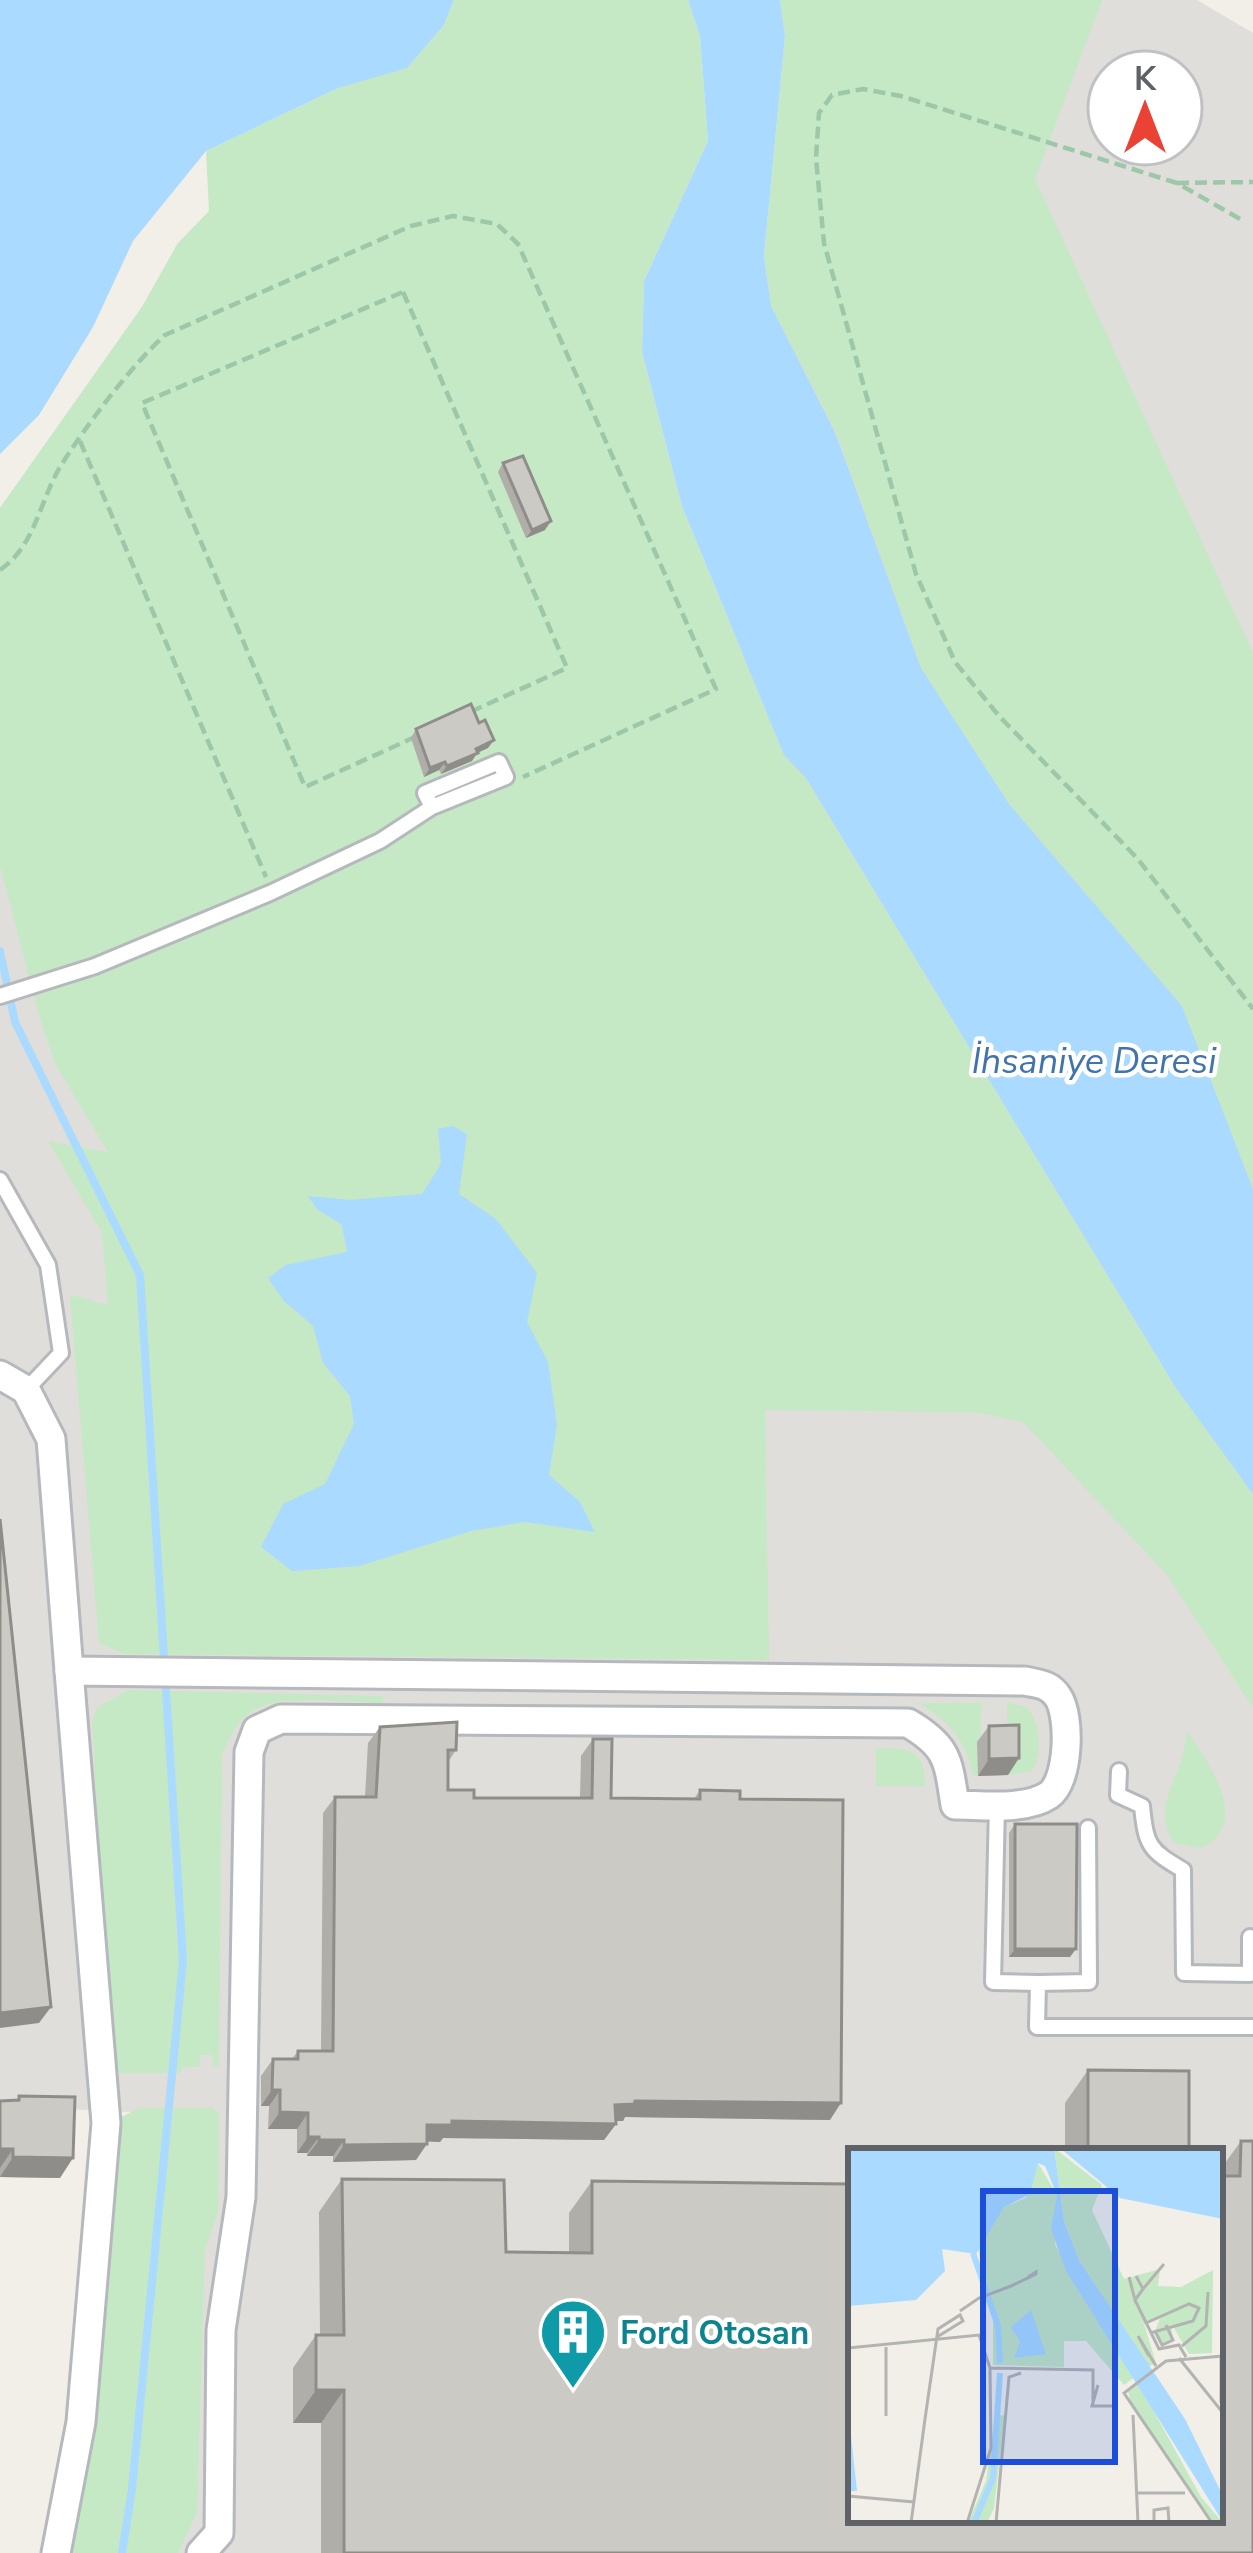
<svg xmlns="http://www.w3.org/2000/svg" width="1253" height="2553" font-family="'Nunito Sans',sans-serif">
  <style>
    .industrial { fill: #e0deda; fill-rule: evenodd }
    .green { fill: #c5e8c5 }
    .water { fill: #aadaff }
    .lines { fill: none; stroke-linecap: round; stroke-linejoin: round }
    .stream { stroke: #aadaff; stroke-width: 8 }
    .lane-casing { stroke: #b5b8bc; stroke-width: 20 }
    .street-casing { stroke: #b5b8bc; stroke-width: 33 }
    .path { stroke: #9cc7a9; stroke-width: 4.5; stroke-dasharray: 12 6; stroke-linecap: butt }
    .lane { stroke: #fff; stroke-width: 14 }
    .street { stroke: #fff; stroke-width: 27 }
    .wall { fill: #afaea9 }
    .shaded-wall { fill: #8f8d8a }
    .building { fill: #cccac5; stroke: #8f8d8a; stroke-width: 3 }
    .labels { text-anchor: middle; stroke-width: 9; stroke-linejoin: round; paint-order: stroke }
    .culture-label { font-size: 33px; font-weight: bold; fill: #0d838f; stroke: #fff; text-anchor: start }
    .water-label { font-size: 36px; font-style: italic; fill: #4174aa; stroke: #fff }
    .inset-river { fill: none; stroke: #aadaff; stroke-width: 6 }
    .inset-road { fill: none; stroke: #b3b3b1; stroke-width: 3 }
    .view { fill: #1d4ed8; fill-opacity: 0.15; stroke: #1d4ed8; stroke-width: 6 }
    .inset-edge { fill: none; stroke: #5f6368; stroke-width: 6 }
  </style>
  <rect width="100%" height="100%" fill="#f1efe8"/>
  <!-- industrial -->
  <path class="industrial" d="M780,0H1197L1253,33V2553H78L118,2245L130,2112L0,2106V508L142,307L178,243L682,506L744,663L785,36ZM1109,72H1181V144H1109ZM851,2151H1220V2520H851Z"/>
  <!-- green -->
  <g class="green">
    <polygon points="454,0 688,0 700,36 708,141 644,281 642,352 682,506 784,755 806,778 1176,1388 1253,1494 1253,1708 1168,1576 1023,1422 975,1412 765,1410 769,1660 124,1654 99,1643 70,1295 108,1305 102,1233 48,1141 108,1152 56,1065 41,1022 0,866 0,508 142,307 178,243 209,211 206,151 338,88 410,64 444,25"/>
    <polygon points="780,0 1102,0 1035,179 1253,653 1253,1189 1182,1006 1009,804 921,668 836,432 771,306 764,256 785,36"/>
    <path d="M128,1690L383,1696L382,1703C350,1702 284,1694 256,1709C238,1718 230,1737 222,1755L219,2066H213V2055H200L199,2067H182L180,2073H112L92,1720L98,1707Z"/>
    <path d="M1007,1702L1028,1708C1040,1724 1043,1754 1032,1771L1008,1775Z"/>
    <path d="M918,1703H982L978,1776L973,1775C966,1739 949,1721 918,1703Z"/>
    <path d="M1186,1730C1208,1761 1253,1824 1201,1848L1175,1843C1146,1808 1189,1770 1186,1730Z"/>
    <path d="M876,1748C910,1748 925,1748 925,1786H876Z"/>
    <polygon points="141,2108 212,2108 219,2114 218,2212 205,2249 197,2512 178,2553 67,2553 116,2119"/>
  </g>
  <!-- water -->
  <g class="water">
    <polygon points="0,0 454,0 444,25 407,68 338,88 206,151 133,241 93,327 39,415 0,454"/>
    <polygon points="688,0 780,0 785,36 764,256 771,306 835,432 921,668 1009,804 1182,1006 1253,1189 1253,1494 1176,1388 806,778 784,755 682,506 642,352 644,281 708,141 700,36"/>
    <polygon points="453,1126 467,1134 459,1194 496,1219 537,1273 527,1322 548,1362 557,1424 549,1475 580,1502 595,1532 525,1522 471,1531 359,1566 292,1571 261,1547 283,1504 325,1484 354,1424 350,1396 323,1363 313,1326 283,1300 268,1278 286,1265 347,1252 342,1225 317,1209 308,1196 350,1200 422,1194 441,1164 438,1129"/>
  </g>
  <g class="lines">
    <!-- stream -->
    <polyline class="stream" points="0,951 15,1022 140,1275 183,1961 132,2489 122,2553"/>
    <!-- lane casing -->
    <g class="lane-casing">
      <g id="lane">
        <polyline points="0,996 95,966 270,893 380,841 432,807 506,777 499,762 425,793 432,807"/>
        <polyline points="0,1180 48,1265 61,1353 26,1390"/>
        <path d="M1119,1771L1118,1795L1142,1806C1146,1846 1149,1850 1183,1870L1184,1973L1250,1974V1937"/>
        <polyline points="997,1805 993,1982 1038,1983"/>
        <polyline points="1088,1828 1089,1982 1038,1983 1037,2027 1253,2027"/>
      </g>
    </g>
    <!-- street casing -->
    <g class="street-casing">
      <g id="street">
        <polyline points="0,1375 26,1390 51,1439 69,1671"/>
        <path d="M56,2553L81,2422L106,2123L69,1671L1025,1681C1038,1684 1050,1684 1058,1697C1071,1717 1069,1781 1049,1795C1025,1811 982,1805 955,1805C948,1761 949,1747 908,1723L281,1719L257,1730L249,1752L241,2197L221,2330L219,2533L201,2553"/>
      </g>
    </g>
    <!-- path -->
    <g class="path">
      <polyline points="1177,183 1253,182"/>
      <polyline points="1240,219 1177,183 901,96 863,89 832,95 819,113 816,158 824,243 916,574 955,662 999,716 1137,858 1253,1009"/>
      <polygon points="403,292 567,668 305,787 142,403"/>
      <polyline points="80,441 266,877"/>
      <path d="M0,570C35,546 39,503 60,467C85,427 130,367 165,335L411,226L453,216L497,224L518,244L716,689L523,777"/>
    </g>
    <!-- lane -->
    <use href="#lane" class="lane"/>
    <!-- street -->
    <use href="#street" class="street"/>
  </g>
  <!-- wall -->
  <g class="wall">
    <polygon points="503,463 545,530 526,538 498,472"/>
    <polygon points="416,729 488,748 477,753 472,761 441,774 439,770 424,777 411,738"/>
    <polygon points="989,1726 1019,1758 1008,1775 978,1776 977,1742"/>
    <polygon points="380,1727 456,1750 448,1762 448,1790 474,1798 580,1798 581,1756 593,1739 611,1798 694,1799 700,1790 740,1799 830,2120 625,2117 623,2121 616,2121 616,2124 604,2140 443,2138 440,2142 427,2141 416,2160 333,2162 333,2156 307,2156 307,2153 297,2153 297,2129 268,2129 269,2106 261,2106 261,2076 273,2059 292,2059 298,2051 321,2051 323,1813 335,1797 365,1797 368,1743"/>
    <polygon points="1015,1824 1070,1957 1009,1957 1009,1833"/>
    <polygon points="1088,2070 1189,2151 1065,2151 1065,2103"/>
    <polygon points="19,2096 60,2178 0,2177 0,2101 17,2100"/>
    <polygon points="1241,2141 1253,2553 321,2553 321,2423 293,2423 293,2368 316,2335 320,2335 319,2212 342,2179 506,2252 569,2253 569,2213 592,2181 847,2478 1220,2520 1220,2170"/>
  </g>
  <!-- shaded-wall -->
  <g class="shaded-wall">
    <polygon points="551,521 545,530 526,538 532,530"/>
    <polygon points="494,740 488,748 477,753 472,761 441,774 447,766"/>
    <polygon points="445,762 439,770 424,777 430,768"/>
    <polygon points="1019,1758 1008,1775 978,1776 989,1759"/>
    <polygon points="1015,1949 1076,1949 1070,1957 1009,1957"/>
    <polygon points="51,2007 39,2023 0,2028 0,2013"/>
    <polygon points="272,2090 280,2090 269,2106 261,2106"/>
    <polygon points="635,2101 841,2103 830,2120 625,2117 623,2121 604,2121 615,2105"/>
    <polygon points="280,2112 308,2113 297,2129 268,2129"/>
    <polygon points="452,2121 616,2124 604,2140 443,2138 440,2142 416,2141 427,2125"/>
    <polygon points="308,2137 319,2137 307,2153 297,2153"/>
    <polygon points="319,2140 344,2140 333,2156 307,2156"/>
    <polygon points="427,2144 416,2160 333,2162 344,2145"/>
    <polygon points="0,2149 13,2149 0,2168"/>
    <polygon points="13,2157 73,2158 60,2178 0,2177"/>
    <polygon points="316,2390 344,2390 321,2423 293,2423"/>
  </g>
  <!-- building -->
  <g class="building">
    <polygon points="523,456 551,521 532,530 503,463"/>
    <polygon points="471,704 479,723 485,720 494,740 476,749 478,753 447,766 445,762 430,768 416,729"/>
    <polygon points="0,1519 51,2007 0,2013"/>
    <polygon points="457,1722 456,1750 448,1750 448,1790 474,1790 474,1798 592,1798 593,1739 612,1739 611,1798 700,1799 700,1790 740,1791 740,1799 843,1800 841,2103 635,2101 634,2104 615,2105 616,2124 452,2121 452,2125 427,2125 427,2144 344,2145 344,2140 319,2140 319,2137 308,2137 308,2113 280,2112 280,2090 272,2090 273,2059 298,2059 298,2051 333,2051 335,1797 376,1797 380,1727"/>
    <polygon points="1019,1725 1019,1758 989,1759 989,1726"/>
    <polygon points="1015,1824 1077,1824 1076,1949 1015,1949"/>
    <polygon points="1088,2070 1189,2071 1189,2151 1088,2151"/>
    <polygon points="19,2096 75,2097 73,2158 13,2157 13,2149 0,2149 0,2101 19,2100"/>
    <polygon points="1241,2141 1253,2141 1253,2553 344,2553 344,2390 316,2390 316,2335 344,2335 342,2179 504,2180 506,2252 592,2253 592,2181 847,2184 847,2478 851,2478 851,2520 1220,2520 1220,2176 1240,2176"/>
  </g>
  <!-- icons -->
  <defs>
    <g id="building-pin" transform="scale(3.45)"><path d="M0 17L-7.5 6A9.5 9.5 0 1 1 7.5 6Z" fill="#0f9aa8" stroke="#fff"/><path d="M-4-6H4V6H1V3H-1V6H-4ZM-2.5-4.3h1.7v1.8h-1.7ZM.8-4.3h1.7v1.8H.8ZM-2.5-1h1.7V.8h-1.7ZM.8-1h1.7V.8H.8Z" fill="#fff"/></g>
  </defs>
  <g fill-rule="evenodd">
    <use href="#building-pin" x="573" y="2332"/>
  </g>
  <g class="labels">
    <!-- culture labels -->
    <g class="culture-label">
      <text x="620" y="2344">Ford Otosan</text>
    </g>
    <!-- water labels -->
    <g class="water-label">
      <text x="1094" y="1073">İhsaniye Deresi</text>
    </g>
  </g>
  <!-- overview -->
  <g transform="translate(848 2148)">
    <rect width="375" height="375" fill="#f1efe8"/>
    <path d="M206,0L254,37L244,62L276,131L312,121L310,138L333,139L365,122L364,205L341,206L323,175L325,192L314,197L307,183L313,168L296,176L308,215L298,220L232,114L216,73ZM190,15L209,47L207,97L287,229L276,237L238,193H216V219L145,217V164L129,98L156,59L178,50ZM289,233L353,349L375,375H365L283,256L280,242ZM157,267L146,360L139,375H120L138,333L147,268Z" fill="#c5e8c5"/>
    <path d="M0,0H206L216,73L232,114L337,271L375,348V374L218,123L203,81L209,47L197,18L190,15L182,46L156,59L128,106L94,101L97,123L68,152L0,158ZM212,0H375V71L272,50ZM183,162L198,206L166,210L172,194L163,179Z" fill="#aadaff"/>
    <path class="inset-river" d="M0,39L80,0M0,42L87,0M125,105L150,178L152,215M0,288L6,343M126,375L145,330L152,225"/>
    <path class="inset-road" d="M288,128L295,141L316,116M281,129L287,152L295,141M287,152L311,201L331,197L338,209M112,163L131,150L163,138L188,126V124L180,129M298,175L341,156L351,160L345,173L302,185M307,183L314,197L325,192L318,177M334,198L358,178L360,144M0,200L131,187L142,220M301,208L290,188L308,218M373,208V255M331,210L375,265M250,237L244,258H269M285,267L290,375M38,268V199M290,345H337M0,348L66,354M63,375L77,271L90,181L112,167L115,173L89,189M119,375L143,300L142,220L245,222V253M148,375L161,229L173,225M306,375V362L320,360L321,375M364,375L276,245L318,213L375,208"/>
    <path class="view" d="M135,43H267V314H135Z"/>
    <rect width="375" height="375" class="inset-edge"/>
  </g>
  <!-- north arrow -->
  <g transform="translate(1145 108)"><circle r="57" fill="#ffffff" stroke="#bfc1c3" stroke-width="3"/>
  <path d="M0-9L21 45L0 30L-21 45Z" fill="#ea4335"/>
  <text y="-18" font-size="33" font-weight="bold" text-anchor="middle" fill="#5f6368">K</text>
  </g>
</svg>
